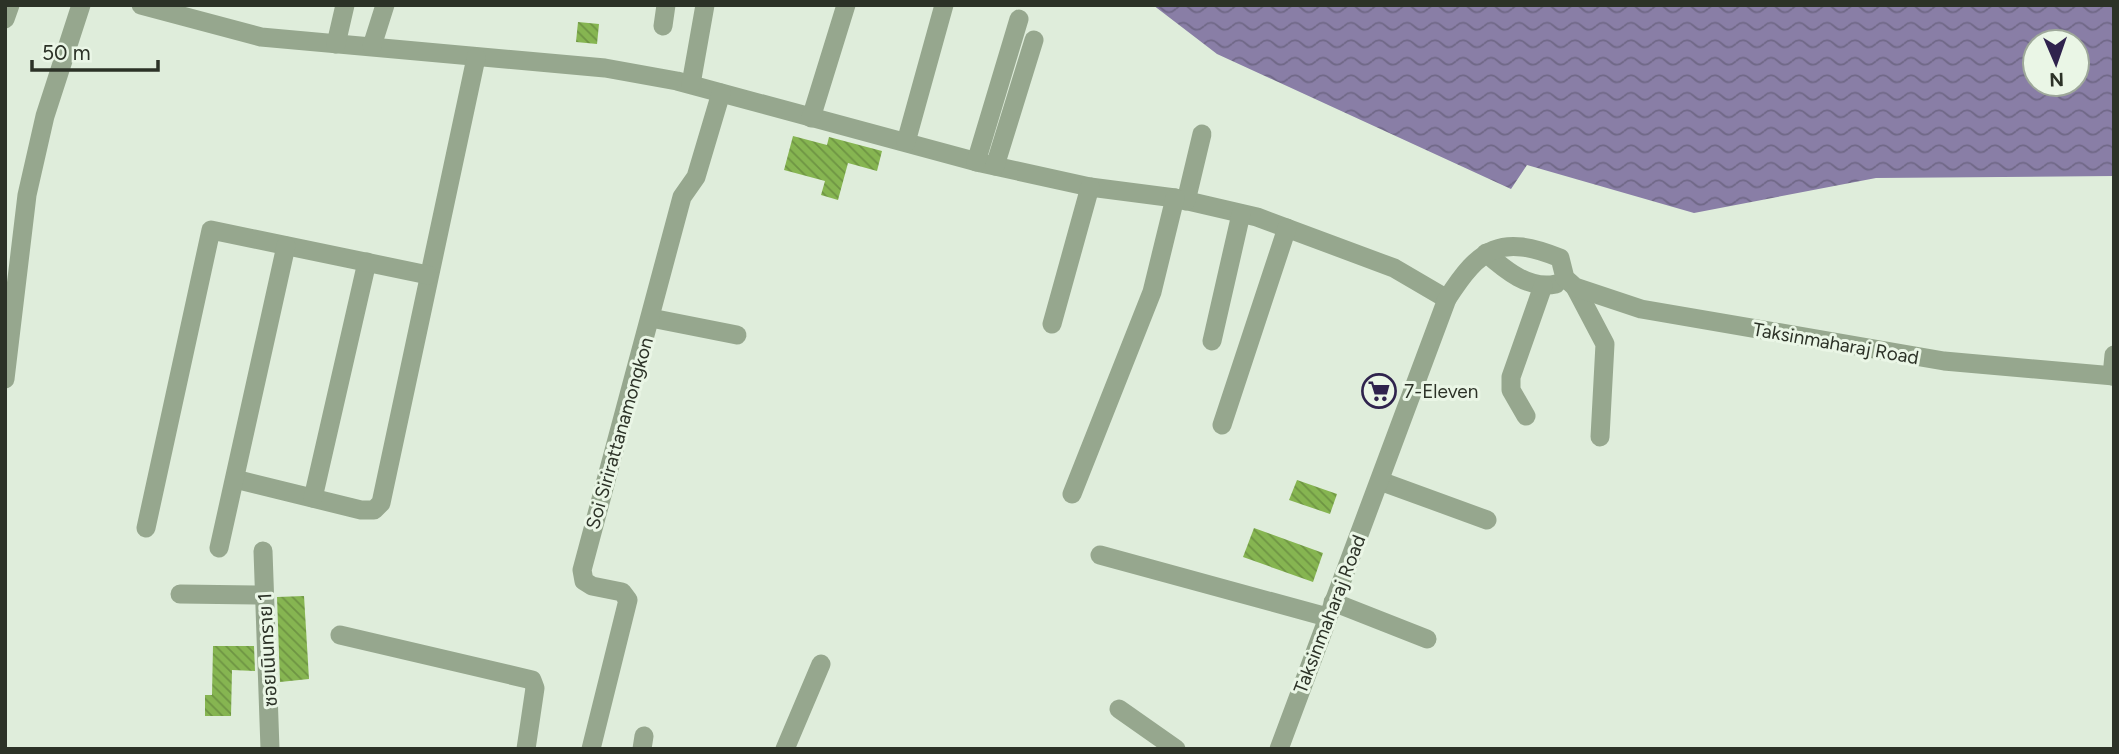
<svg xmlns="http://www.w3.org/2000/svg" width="2119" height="754" font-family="Figtree,'Noto Sans Thai',sans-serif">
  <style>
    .water { fill: url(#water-waves); fill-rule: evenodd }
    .building { fill: url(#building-back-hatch) }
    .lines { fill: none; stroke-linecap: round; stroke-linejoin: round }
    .minor { stroke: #96a78e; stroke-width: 19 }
    .labels { text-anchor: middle; stroke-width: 6; stroke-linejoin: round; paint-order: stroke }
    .street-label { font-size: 19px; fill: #2c3227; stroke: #eaf6e6 }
    .poi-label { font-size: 19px; fill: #2c3227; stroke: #eaf6e6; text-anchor: start }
  </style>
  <defs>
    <pattern id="water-waves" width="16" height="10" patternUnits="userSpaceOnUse" patternTransform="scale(1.75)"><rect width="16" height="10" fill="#897ea6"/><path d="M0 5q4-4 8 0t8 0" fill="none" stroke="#706887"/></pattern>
    <pattern id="building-back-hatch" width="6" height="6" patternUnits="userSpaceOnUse" patternTransform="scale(1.75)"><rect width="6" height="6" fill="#86b551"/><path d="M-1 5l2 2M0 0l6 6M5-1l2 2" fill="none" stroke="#6e9443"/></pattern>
  </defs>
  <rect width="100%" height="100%" fill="#dfeddb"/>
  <!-- water -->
  <path class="water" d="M1153,5H2114V176L1876,178L1694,213L1527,165L1511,189L1217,54ZM2035,42H2077V84H2035Z"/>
  <!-- building -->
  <g class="building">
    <polygon points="578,22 599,24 597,44 576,42"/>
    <polygon points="793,136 827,145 829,137 882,151 877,171 848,163 838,200 821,195 825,181 784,170"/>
    <polygon points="1297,480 1337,494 1330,514 1289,500"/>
    <polygon points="1254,528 1323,553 1313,582 1243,557"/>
    <polygon points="304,596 309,679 280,682 277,597"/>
    <polygon points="213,646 254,646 255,671 232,670 231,716 205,716 205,695 212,695"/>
  </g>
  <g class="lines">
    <!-- minor -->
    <g class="minor">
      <polyline points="141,5 261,37 605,68 677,81 981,163 1090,187 1175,198 1257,217 1394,268 1447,299"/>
      <polyline points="5,19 10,5"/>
      <polyline points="663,26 666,5"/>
      <polyline points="336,44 345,5"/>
      <polyline points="372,46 385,5"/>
      <polyline points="691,84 705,5"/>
      <polyline points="811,118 846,5"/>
      <polyline points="906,142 944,5"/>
      <polyline points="976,162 1019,19"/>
      <polyline points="995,166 1034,40"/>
      <polyline points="1186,201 1202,134"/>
      <path d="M1486,253C1505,270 1529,290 1556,284"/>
      <polyline points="1575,287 1605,344 1600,437"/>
      <polyline points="651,318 737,335"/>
      <polyline points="1052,324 1090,187"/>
      <polyline points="1212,341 1241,214"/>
      <polyline points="2112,376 2114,355"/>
      <polyline points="5,379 27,195 45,116 81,5"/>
      <polyline points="1526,416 1511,390 1511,377 1543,286"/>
      <polyline points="1222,425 1287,228"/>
      <polyline points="235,479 361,510 374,510 381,503 476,58"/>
      <polyline points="1380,481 1487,520"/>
      <polyline points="1072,494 1152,292 1175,198"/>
      <polyline points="313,498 367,262"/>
      <polyline points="146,528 211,230 428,275"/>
      <polyline points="219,548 286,246"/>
      <polyline points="263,551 270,749"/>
      <polyline points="1100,555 1327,617"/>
      <polyline points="180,594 264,595"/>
      <polyline points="1333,602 1427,639"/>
      <polyline points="340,635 532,680 535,688 526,749"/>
      <polyline points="1119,709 1176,749"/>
      <polyline points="591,749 628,600 622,592 592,586 584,581 582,570 682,197 696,177 721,93"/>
      <polyline points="642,749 644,736"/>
      <polyline points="785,749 821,664"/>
      <path d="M1279,749L1447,299C1480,247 1501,234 1560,258L1565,278L1575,287L1641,309L1944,361L2114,376"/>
    </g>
  </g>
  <!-- icons -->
  <defs>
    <g id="supermarket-ring" transform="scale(1.75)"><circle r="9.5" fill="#eaf6e6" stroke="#2f234d" stroke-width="1.5"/><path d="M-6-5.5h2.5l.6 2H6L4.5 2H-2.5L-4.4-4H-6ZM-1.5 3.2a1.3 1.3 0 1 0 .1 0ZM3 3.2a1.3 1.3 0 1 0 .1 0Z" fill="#2f234d"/></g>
  </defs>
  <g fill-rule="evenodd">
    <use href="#supermarket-ring" x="1379" y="391"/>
  </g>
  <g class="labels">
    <!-- street labels -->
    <g class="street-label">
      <text transform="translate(1836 343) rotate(10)" y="7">Taksinmaharaj Road</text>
      <text transform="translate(619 433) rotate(-74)" y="7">Soi Sirirattanamongkon</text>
      <text transform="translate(1329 614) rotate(-69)" y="7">Taksinmaharaj Road</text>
      <text transform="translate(267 650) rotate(-93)" y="7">ซอยเนินทราย 1</text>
    </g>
    <!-- poi labels -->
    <g class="poi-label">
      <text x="1404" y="398">7-Eleven</text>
    </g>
  </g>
  <!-- border -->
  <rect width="2119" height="754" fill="none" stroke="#2c3227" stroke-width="14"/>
  <!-- north arrow -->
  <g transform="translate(2056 63) rotate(178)"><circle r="33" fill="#eaf6e6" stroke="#9ea89a" stroke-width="2"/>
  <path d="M0-5L12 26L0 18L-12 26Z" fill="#2f234d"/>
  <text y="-10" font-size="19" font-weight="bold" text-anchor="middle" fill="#2c3227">N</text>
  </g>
  <!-- scale -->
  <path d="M32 60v10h126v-10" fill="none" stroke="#2c3227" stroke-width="3.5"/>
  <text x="42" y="60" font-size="21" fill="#2c3227" stroke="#eaf6e6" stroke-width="5" paint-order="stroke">50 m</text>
</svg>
